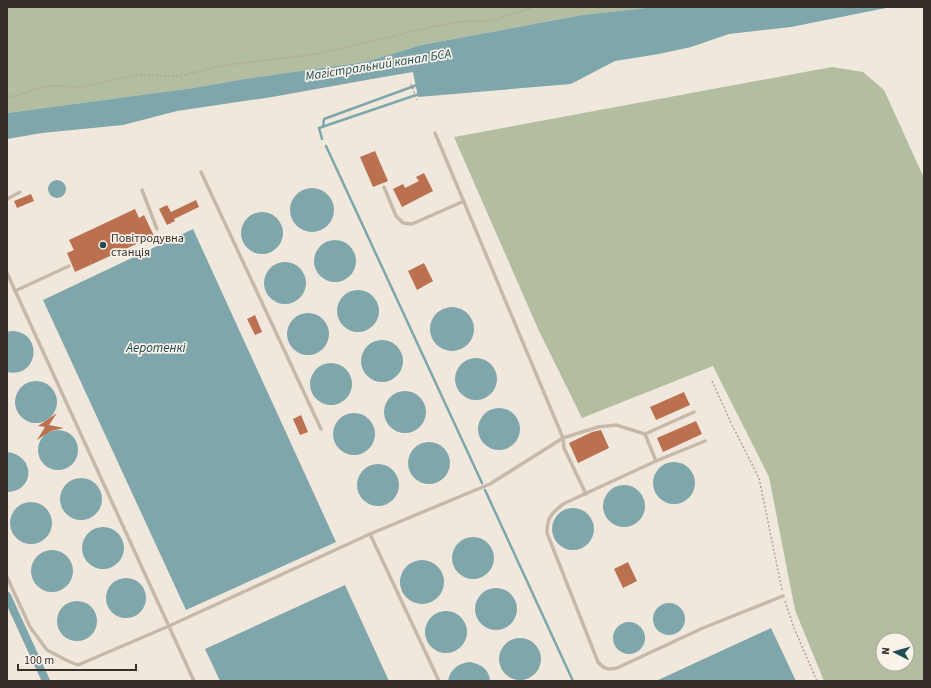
<svg xmlns="http://www.w3.org/2000/svg" width="931" height="688" font-family="'Source Sans 3',sans-serif">
  <style>
    .green { fill: #b2be9f; fill-rule: evenodd }
    .water { fill: #7fa6ab }
    .lines { fill: none; stroke-linecap: round; stroke-linejoin: round }
    .stream { stroke: #7fa6ab; stroke-width: 2.5 }
    .canal { stroke: #7fa6ab; stroke-width: 8 }
    .building { fill: #bb7150 }
    .path { stroke: #b3a495; stroke-width: 1.5; stroke-dasharray: 2 2; stroke-linecap: butt }
    .service { stroke: #c7b9aa; stroke-width: 3.5 }
    .poi-dot { fill: #224d53; stroke: #f8f2e9; stroke-width: 1.5 }
    .labels { text-anchor: middle; stroke-width: 3.5; stroke-linejoin: round; paint-order: stroke }
    .poi-label { font-size: 12px; fill: #352e29; stroke: #f8f2e9; text-anchor: start }
    .water-label { font-size: 13px; font-style: italic; fill: #224d53; stroke: #f8f2e9 }
  </style>
  <rect width="100%" height="100%" fill="#f0e8dd"/>
  <!-- green -->
  <g class="green">
    <polygon points="7,7 655,7 582,15 421,45 365,62 244,79 193,88 7,113"/>
    <path d="M832,67L863,72L884,90L924,178V681H824L795,610L769,477L713,366L582,418L539,331L454,137ZM883,640H907V664H883Z"/>
  </g>
  <!-- water -->
  <g class="water">
    <polygon points="655,7 891,7 791,27 729,34 691,47 659,54 615,61 571,84 418,97 413,72 372,79 272,97 177,111 123,125 42,133 7,139 7,113 193,88 244,79 365,62 421,45 582,15"/>
    <circle cx="57" cy="189" r="9"/>
    <circle cx="312" cy="210" r="22"/>
    <circle cx="262" cy="233" r="21"/>
    <polygon points="193,229 336,542 186,610 43,300"/>
    <circle cx="335" cy="261" r="21"/>
    <circle cx="285" cy="283" r="21"/>
    <circle cx="358" cy="311" r="21"/>
    <circle cx="452" cy="329" r="22"/>
    <circle cx="308" cy="334" r="21"/>
    <path d="M11,331C44,331 39,379 7,372V332Z"/>
    <circle cx="382" cy="361" r="21"/>
    <circle cx="476" cy="379" r="21"/>
    <circle cx="331" cy="384" r="21"/>
    <circle cx="36" cy="402" r="21"/>
    <circle cx="405" cy="412" r="21"/>
    <circle cx="499" cy="429" r="21"/>
    <circle cx="354" cy="434" r="21"/>
    <circle cx="58" cy="450" r="20"/>
    <circle cx="429" cy="463" r="21"/>
    <path d="M7,452C37,456 34,492 7,492Z"/>
    <circle cx="674" cy="483" r="21"/>
    <circle cx="378" cy="485" r="21"/>
    <circle cx="81" cy="499" r="21"/>
    <circle cx="624" cy="506" r="21"/>
    <circle cx="31" cy="523" r="21"/>
    <circle cx="573" cy="529" r="21"/>
    <circle cx="103" cy="548" r="21"/>
    <circle cx="473" cy="558" r="21"/>
    <circle cx="52" cy="571" r="21"/>
    <circle cx="422" cy="582" r="22"/>
    <circle cx="126" cy="598" r="20"/>
    <polygon points="345,585 389,681 220,681 205,649"/>
    <circle cx="496" cy="609" r="21"/>
    <circle cx="77" cy="621" r="20"/>
    <circle cx="669" cy="619" r="16"/>
    <circle cx="446" cy="632" r="21"/>
    <circle cx="629" cy="638" r="16"/>
    <polygon points="771,628 796,681 656,681"/>
    <circle cx="520" cy="659" r="21"/>
    <path d="M470,662C481,664 489,669 490,681H448C450,669 459,663 470,662Z"/>
  </g>
  <g class="lines">
    <!-- stream -->
    <g class="stream">
      <polyline points="323,127 324,119 417,85"/>
      <polyline points="322,139 319,128 419,94"/>
      <polyline points="326,146 482,483"/>
      <polyline points="485,490 573,681"/>
    </g>
    <!-- canal -->
    <polyline class="canal" points="7,596 46,681"/>
  </g>
  <!-- building -->
  <g class="building">
    <polygon points="375,151 388,181 373,187 360,157"/>
    <polygon points="424,173 433,191 402,207 393,189 403,184 405,188 419,181 416,177"/>
    <polygon points="31,194 34,201 17,208 14,201"/>
    <polygon points="196,200 199,207 174,219 175,221 167,225 159,209 167,205 171,212"/>
    <polygon points="135,209 139,218 144,215 154,236 75,272 67,253 74,250 69,240"/>
    <polygon points="424,263 433,281 417,290 408,271"/>
    <polygon points="255,315 262,332 255,335 247,319"/>
    <polygon points="684,392 690,405 656,420 650,407"/>
    <polygon points="57,413 49,425 64,428 51,431 37,440 45,427 38,426"/>
    <polygon points="301,415 308,432 300,435 293,419"/>
    <polygon points="696,421 702,434 663,452 657,438"/>
    <polygon points="601,430 609,448 578,463 569,443 592,432"/>
    <polygon points="628,562 637,581 623,588 614,569"/>
  </g>
  <g class="lines">
    <!-- path -->
    <g class="path">
      <polyline points="411,84 417,100"/>
      <polyline points="7,97 19,95 37,88 53,86 82,87 136,75 178,76 226,65 318,54 431,27 466,21 491,21 534,7"/>
      <polyline points="712,381 732,425 759,478 782,590"/>
      <polyline points="785,601 794,628 817,681"/>
    </g>
    <!-- service -->
    <g class="service">
      <polyline points="435,133 563,438 564,448 586,494"/>
      <polyline points="201,172 321,429"/>
      <polyline points="384,187 396,216 403,223 412,224 464,201"/>
      <polyline points="142,190 157,229"/>
      <polyline points="7,199 20,192"/>
      <polyline points="7,273 194,681"/>
      <polyline points="15,291 69,266"/>
      <polyline points="645,434 656,461"/>
      <path d="M705,441L656,461L563,504C551,514 547,517 547,533L598,662C604,669 608,670 617,668L703,628L783,596"/>
      <polyline points="370,534 439,681"/>
      <polyline points="7,577 30,627 47,650 68,661 78,665 169,626 370,534 490,484 563,438 598,427 616,425 645,434 694,412"/>
    </g>
  </g>
  <!-- markers -->
  <circle class="poi-dot" cx="103" cy="245" r="4"/>
  <g class="labels">
    <!-- poi labels -->
    <g class="poi-label">
      <text x="111" y="242">Повітродувна<tspan x="111" dy="14">станція</tspan></text>
    </g>
    <!-- water labels -->
    <g class="water-label">
      <text transform="translate(378 64) rotate(-9)" y="5">Магістральний канал БСА</text>
      <text x="156" y="352">Аеротенкі</text>
    </g>
  </g>
  <!-- border -->
  <rect width="931" height="688" fill="none" stroke="#352e29" stroke-width="16"/>
  <!-- north arrow -->
  <g transform="translate(895 652) rotate(276)"><circle r="19" fill="#f8f2e9" stroke="#aaa49c"/>
  <path d="M0-3L7 15L0 10L-7 15Z" fill="#224d53"/>
  <text y="-6" font-size="11" font-weight="bold" text-anchor="middle" fill="#352e29">N</text>
  </g>
  <!-- scale -->
  <path d="M18 664v6h118v-6" fill="none" stroke="#352e29" stroke-width="2"/>
  <text x="24" y="664" font-size="12" fill="#352e29" stroke="#f8f2e9" stroke-width="3" paint-order="stroke">100 m</text>
</svg>
